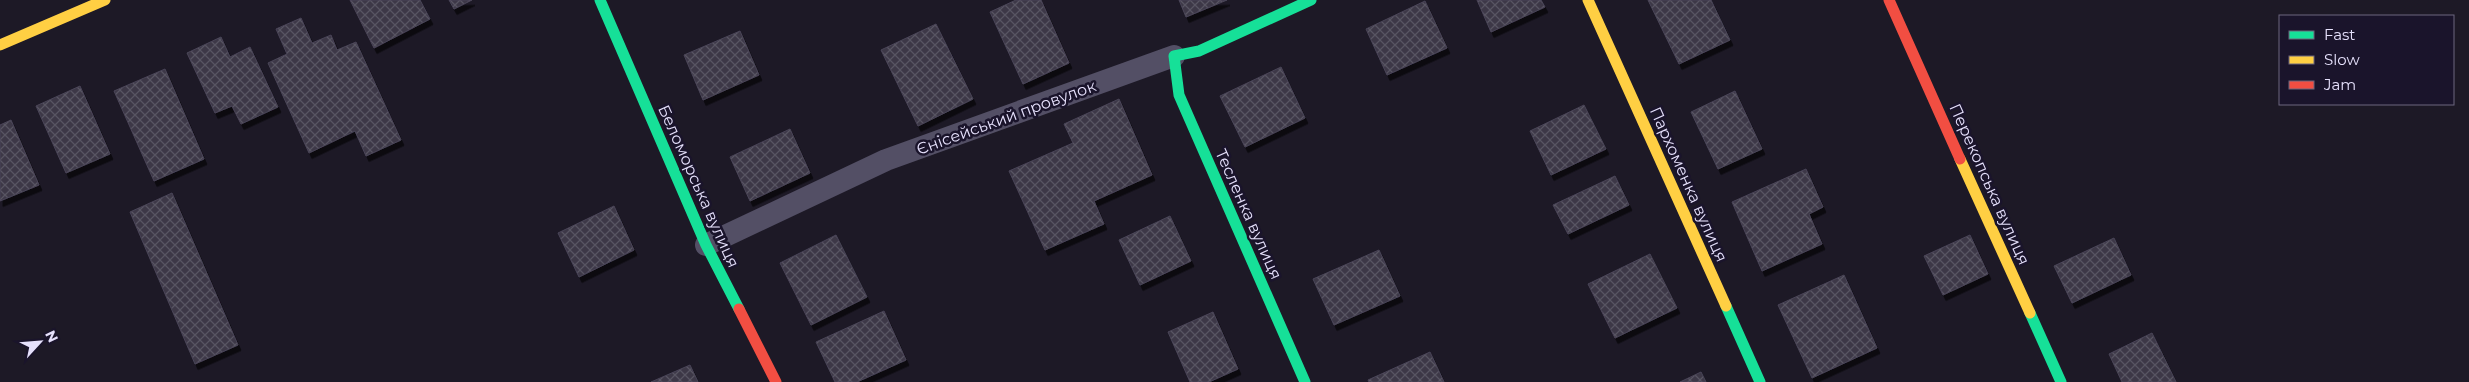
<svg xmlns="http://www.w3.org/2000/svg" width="2469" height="382" font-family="Montserrat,sans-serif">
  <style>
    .building { fill: url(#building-cross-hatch); stroke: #4a4558; filter: url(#shadow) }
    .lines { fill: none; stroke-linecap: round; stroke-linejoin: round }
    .lane { stroke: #534f65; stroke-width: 22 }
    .fast { stroke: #16e098; stroke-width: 11 }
    .slow { stroke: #ffcf43; stroke-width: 11 }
    .jam { stroke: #f24e42; stroke-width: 11 }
    .labels { text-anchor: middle; stroke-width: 5; stroke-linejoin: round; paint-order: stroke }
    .street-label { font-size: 16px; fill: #e6e1fc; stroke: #1a142b }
  </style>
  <defs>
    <pattern id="building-cross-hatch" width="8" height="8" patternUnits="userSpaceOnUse" patternTransform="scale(1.25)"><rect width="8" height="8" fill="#3c3847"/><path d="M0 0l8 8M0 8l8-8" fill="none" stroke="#585462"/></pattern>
    <filter id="shadow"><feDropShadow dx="3" dy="5.5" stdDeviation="0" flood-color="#0009"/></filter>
  </defs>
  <rect width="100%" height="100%" fill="#1d1926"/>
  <!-- building -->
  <g class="building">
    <polygon points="350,0 420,0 430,19 374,48"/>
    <polygon points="449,0 472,0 454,9"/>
    <polygon points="1016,0 1041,0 1069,63 1023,84 990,12"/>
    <polygon points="1179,0 1227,0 1186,17"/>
    <polygon points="1477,0 1541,0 1545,7 1491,32"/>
    <polygon points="1648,0 1711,0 1730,40 1679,64"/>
    <polygon points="1425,1 1447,48 1387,75 1366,29"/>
    <polygon points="301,18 312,43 331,35 337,50 356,42 401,140 366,156 355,131 309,153 268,63 287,54 276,29"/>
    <polygon points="936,24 973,99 918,126 881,50"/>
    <polygon points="740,31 759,75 703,100 684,55"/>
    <polygon points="221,37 230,57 250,47 278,107 241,124 232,106 215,113 187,53"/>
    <polygon points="1281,67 1305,118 1245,147 1220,96"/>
    <polygon points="165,69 204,159 154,181 114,91"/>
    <polygon points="80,86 110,154 66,173 36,106"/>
    <polygon points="1735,91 1762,149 1718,169 1691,112"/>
    <polygon points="1119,99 1152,175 1094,201 1104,224 1045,250 1009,171 1073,143 1064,124"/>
    <polygon points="1584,105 1606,149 1551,175 1530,131"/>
    <polygon points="11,120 39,185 0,201 0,125"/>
    <polygon points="790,129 810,173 750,201 730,157"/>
    <polygon points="1806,169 1823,207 1809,214 1822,244 1762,271 1732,202"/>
    <polygon points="1615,176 1629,205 1568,234 1553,205"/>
    <polygon points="172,193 238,345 195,364 130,212"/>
    <polygon points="614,206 634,250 579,277 558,233"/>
    <polygon points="1170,216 1191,261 1140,285 1119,240"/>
    <polygon points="836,235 867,297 811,325 780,263"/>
    <polygon points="1970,235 1988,274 1943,295 1924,256"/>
    <polygon points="2114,238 2131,275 2072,303 2054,266"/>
    <polygon points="1379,250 1400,296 1334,325 1313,279"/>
    <polygon points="1650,254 1677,308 1615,338 1588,284"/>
    <polygon points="1844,275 1877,348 1812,378 1778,305"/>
    <polygon points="884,311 906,360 857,382 835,382 816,342"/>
    <polygon points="1213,312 1238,369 1209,382 1190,382 1168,332"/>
    <polygon points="2152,333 2176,382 2122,382 2109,354"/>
    <polygon points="1430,352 1444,382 1369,382 1368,380"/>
    <polygon points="690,365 698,382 651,382"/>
    <polygon points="1701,372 1706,382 1680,382"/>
  </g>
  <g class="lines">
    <!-- lane -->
    <polyline class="lane" points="706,245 886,160 1174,56"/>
    <!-- fast -->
    <g class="fast">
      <polyline points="600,0 706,245 739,309"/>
      <polyline points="1726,306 1760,382"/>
      <polyline points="2030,313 2061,382"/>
      <polyline points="1305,382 1179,95 1174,56 1199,51 1311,0"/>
    </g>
    <!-- slow -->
    <g class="slow">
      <polyline points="1588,0 1726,306"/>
      <polyline points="0,45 105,0"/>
      <polyline points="1960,159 2030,313"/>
    </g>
    <!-- jam -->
    <g class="jam">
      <polyline points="1889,0 1960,159"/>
      <polyline points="739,309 776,382"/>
    </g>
  </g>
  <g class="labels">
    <!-- street labels -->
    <g class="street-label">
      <text transform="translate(1006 117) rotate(-20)" y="6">Єнісейський провулок</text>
      <text transform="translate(1689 184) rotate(66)" y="6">Пархоменка вулиця</text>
      <text transform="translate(1990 184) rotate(66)" y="6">Перекопська вулиця</text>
      <text transform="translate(699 186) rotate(66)" y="6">Беломорська вулиця</text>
      <text transform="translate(1249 214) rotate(66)" y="6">Тесленка вулиця</text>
    </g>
  </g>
  <!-- legend -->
  <rect x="2279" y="15" width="175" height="90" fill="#1a142b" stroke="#6c667f"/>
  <rect x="2289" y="31" width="25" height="8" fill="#16e098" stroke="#6c667f"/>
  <text x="2324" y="40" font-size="15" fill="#e6e1fc">Fast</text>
  <rect x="2289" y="56" width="25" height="8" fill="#ffcf43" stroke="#6c667f"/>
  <text x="2324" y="65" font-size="15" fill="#e6e1fc">Slow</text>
  <rect x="2289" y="81" width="25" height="8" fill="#f24e42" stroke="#6c667f"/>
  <text x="2324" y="90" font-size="15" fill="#e6e1fc">Jam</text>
  <!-- north arrow -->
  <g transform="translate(40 342) rotate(64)" stroke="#1a142b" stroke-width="4" paint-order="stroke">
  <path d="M0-4L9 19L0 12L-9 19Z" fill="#e6e1fc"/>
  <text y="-8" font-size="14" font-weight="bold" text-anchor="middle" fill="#e6e1fc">N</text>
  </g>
</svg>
